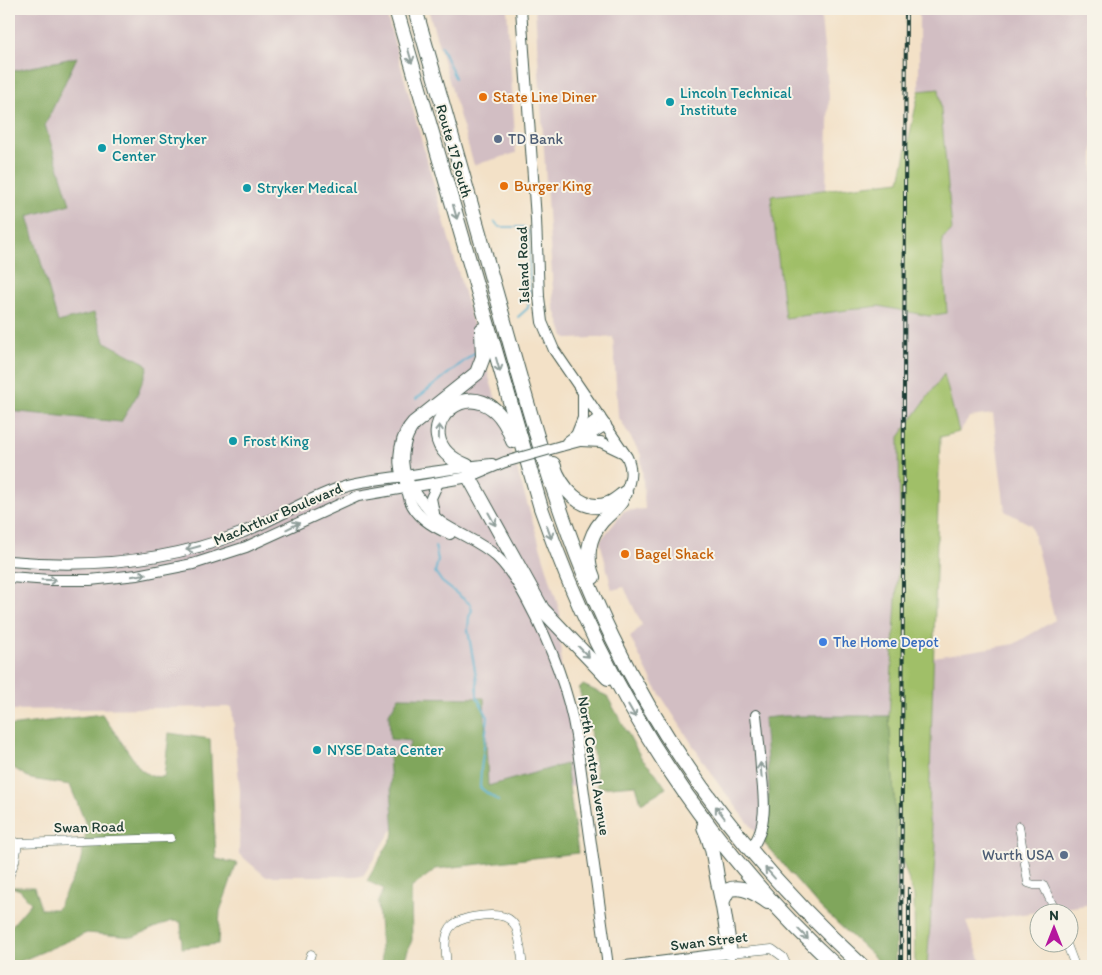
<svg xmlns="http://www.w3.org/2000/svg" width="1102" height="975" font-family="Itim,sans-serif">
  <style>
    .industrial { fill: #d2bec3 }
    .green { fill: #a0bf67; stroke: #607e4e }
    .forest { fill: #80a65c; stroke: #507248 }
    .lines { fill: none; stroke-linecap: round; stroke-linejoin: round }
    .stream { stroke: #50aece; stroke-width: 2 }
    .street-casing { stroke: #3f564a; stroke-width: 9 }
    .secondary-casing { stroke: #3f564a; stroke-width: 12 }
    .highway-casing { stroke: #3f564a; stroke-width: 16 }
    .street { stroke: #fff; stroke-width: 8 }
    .secondary { stroke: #fff; stroke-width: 10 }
    .highway { stroke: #fff; stroke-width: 14 }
    .rail-casing { stroke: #1f3d34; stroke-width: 4 }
    .rail { stroke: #f7f3e8; stroke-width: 2; stroke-dasharray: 5.5; stroke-linecap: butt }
    .secondary-bridge-casing { stroke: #3f564a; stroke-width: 12; stroke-linecap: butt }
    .secondary-bridge { stroke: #fff; stroke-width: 10 }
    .oneway { stroke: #8f9e9a }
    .food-dot { fill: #e8710a; stroke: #f7f3e8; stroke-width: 2 }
    .culture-dot { fill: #0f9aa8; stroke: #f7f3e8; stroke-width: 2 }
    .service-dot { fill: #5c6f8a; stroke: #f7f3e8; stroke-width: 2 }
    .shop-dot { fill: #3f7fe0; stroke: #f7f3e8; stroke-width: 2 }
    .labels { text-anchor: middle; stroke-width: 4; stroke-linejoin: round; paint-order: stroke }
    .culture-label { font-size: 15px; fill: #0d838f; stroke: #f7f3e8; text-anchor: start }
    .food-label { font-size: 15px; fill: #c56008; stroke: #f7f3e8; text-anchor: start }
    .service-label { font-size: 15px; fill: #4e5e75; stroke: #f7f3e8; text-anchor: start }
    .street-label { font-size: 15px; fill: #1f3d34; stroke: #f7f3e8 }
    .shop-label { font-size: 15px; fill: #366cbe; stroke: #f7f3e8; text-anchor: start }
  </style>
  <rect width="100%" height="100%" fill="#f7f3e8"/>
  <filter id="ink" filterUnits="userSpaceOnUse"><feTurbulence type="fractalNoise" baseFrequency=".02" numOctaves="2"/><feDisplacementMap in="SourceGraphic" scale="10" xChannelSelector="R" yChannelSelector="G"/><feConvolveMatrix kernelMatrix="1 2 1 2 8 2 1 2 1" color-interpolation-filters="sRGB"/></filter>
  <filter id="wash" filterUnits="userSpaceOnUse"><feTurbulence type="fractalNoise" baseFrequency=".0096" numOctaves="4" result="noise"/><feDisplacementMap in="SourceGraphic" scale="20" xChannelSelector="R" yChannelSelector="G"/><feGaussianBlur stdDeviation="1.12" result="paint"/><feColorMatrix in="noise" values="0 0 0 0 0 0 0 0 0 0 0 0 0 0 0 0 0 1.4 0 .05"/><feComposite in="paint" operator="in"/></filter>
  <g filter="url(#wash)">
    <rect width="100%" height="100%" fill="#f3e1c7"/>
    <!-- industrial -->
    <g class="industrial">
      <polygon points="9,9 385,9 468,307 560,612 561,674 583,784 560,789 499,808 392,830 363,876 265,876 239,854 240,791 232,707 9,710"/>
      <polygon points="428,9 507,9 516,153 474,165"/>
      <polygon points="535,9 820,9 829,95 826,189 771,196 785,318 879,306 929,316 947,313 942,239 952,229 939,89 919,91 919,9 1093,9 1093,904 966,922 983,966 927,966 936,846 929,821 929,810 934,657 1014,644 1055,620 1031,525 1005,511 993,414 970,417 959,432 945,375 899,437 900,535 889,716 784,716 764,718 769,788 764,843 714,778 654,685 630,637 642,625 624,587 612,590 600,541 624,511 645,509 641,455 618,416 613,337 570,339 564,336 554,307"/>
    </g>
    <!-- green -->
    <g class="green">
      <polygon points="939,89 952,230 942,239 947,313 929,316 879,306 785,318 771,196 900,181 919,91"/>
      <polygon points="944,374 959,432 940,437 929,810 929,821 936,845 927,966 915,966 914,896 897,845 889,716 900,535 899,437"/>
    </g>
    <!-- forest -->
    <g class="forest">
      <polygon points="77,57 45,125 70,204 28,216 58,322 94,313 105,342 145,363 148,367 137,395 121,422 9,411 9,72"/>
      <polygon points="583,685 607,696 642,759 655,772 666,788 641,803 636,785 598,788 590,730 579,689"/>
      <polygon points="399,697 484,698 488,786 566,764 578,853 436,869 411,888 412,940 402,966 382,966 378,902 384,889 367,881 394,834 389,756 406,754 411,741 390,739 389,714"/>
      <polygon points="102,714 141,770 151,776 164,777 169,733 210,739 216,859 237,863 220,911 218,944 182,948 181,922 171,921 133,937 87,933 16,963 16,966 9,966 9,929 31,903 20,890 12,887 34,887 41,909 57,909 80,864 87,827 70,785 31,779 9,765 9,726"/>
      <polygon points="784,716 889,716 897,845 895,966 884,966 821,908 764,843 769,788 764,718"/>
    </g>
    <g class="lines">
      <!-- stream -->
      <g class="stream">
        <polyline points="366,9 370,12 382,15"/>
        <polyline points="441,46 455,78"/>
        <polyline points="495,222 499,227 524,227 529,232 530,292 528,308 518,317"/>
        <polyline points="416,399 477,351"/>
        <path d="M435,546L438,560L435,572L442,582L470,604L472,610L469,617L468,630L477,682V697L488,717L481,769L480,787C486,793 492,796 498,801"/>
      </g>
    </g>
  </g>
  <g filter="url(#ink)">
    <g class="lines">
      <!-- street casing -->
      <g class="street-casing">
        <g id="street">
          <polyline points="1019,826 1028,883 1034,885 1043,885 1056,912"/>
          <polyline points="9,840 18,843 171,838"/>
          <polyline points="9,877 15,861 18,843"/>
          <polyline points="1066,942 1075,966"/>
          <polyline points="730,953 772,949 783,957 787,966"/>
          <polyline points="307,966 311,954"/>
          <path d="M447,966C446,954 443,938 450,928C457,917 489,913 501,916C507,917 511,920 514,924C520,933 521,955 523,966"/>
        </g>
      </g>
      <!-- secondary casing -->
      <g class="secondary-casing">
        <g id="secondary">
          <path d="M521,9L536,219L539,297L542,322L554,350L627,457C633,470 631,481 625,493"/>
          <polyline points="577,433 583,418 583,394"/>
          <polyline points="581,441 601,442 624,453"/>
          <polyline points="567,442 600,417"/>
          <polyline points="561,446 580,441 606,425"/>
          <path d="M404,476C416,492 426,511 442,523C460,535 481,542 497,557C510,569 519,585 527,600C550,643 568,688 576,736L608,966"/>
          <path d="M405,482C407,488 408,495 410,501C417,517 435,528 450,534"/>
          <polyline points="434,513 431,498 438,483"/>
          <path d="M9,561C87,568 167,562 241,533C276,519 309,497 345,486C364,480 385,479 405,476C434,472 462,467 492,464"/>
          <polyline points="9,577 50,580 90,580 137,575 193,564 246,547 358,496 469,477 505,462"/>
          <path d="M750,850C769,827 764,796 761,769C760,751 758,733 756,715"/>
          <polyline points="626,966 730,953"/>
        </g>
      </g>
      <!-- highway casing -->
      <g class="highway-casing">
        <g id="highway">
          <path d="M396,9L541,508C602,684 699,839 836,966"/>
          <path d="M415,9C443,106 471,202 498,300C530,414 560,529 612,637C672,763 760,872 862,966"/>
          <path d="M553,464C560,486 581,514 608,504C614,502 619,497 625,493"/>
          <path d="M467,466C391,435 483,351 513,441"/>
          <path d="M404,476C398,459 402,436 414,423L477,373L483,357L482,330"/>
          <polyline points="469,477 542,609 608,678"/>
          <path d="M593,577C585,558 588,537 602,521C608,514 616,509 621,501"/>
          <path d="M704,827C715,850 714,865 719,887C724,909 727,931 730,953"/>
          <path d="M723,900L728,890C741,884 757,894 768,902"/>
        </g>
      </g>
      <!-- street -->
      <use href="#street" class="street"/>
      <!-- secondary -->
      <use href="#secondary" class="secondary"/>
      <!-- highway -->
      <use href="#highway" class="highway"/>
      <!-- rail casing -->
      <g class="rail-casing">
        <g id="rail">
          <polyline points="909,889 909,959"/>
          <polyline points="901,966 906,9"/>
        </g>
      </g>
      <!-- rail -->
      <use href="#rail" class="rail"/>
      <!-- secondary-bridge casing -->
      <g class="secondary-bridge-casing">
        <polyline id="secondary-bridge" points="505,462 561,446"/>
      </g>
      <!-- secondary-bridge -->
      <use href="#secondary-bridge" class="secondary-bridge"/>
    </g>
    <!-- one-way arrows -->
    <defs><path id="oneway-shaft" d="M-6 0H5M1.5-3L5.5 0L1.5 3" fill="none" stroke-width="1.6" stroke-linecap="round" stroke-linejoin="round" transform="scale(1.25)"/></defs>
    <g class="oneway">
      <use href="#oneway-shaft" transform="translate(410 56) rotate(74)"/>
      <use href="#oneway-shaft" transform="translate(455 212) rotate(74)"/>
      <use href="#oneway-shaft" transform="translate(498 365) rotate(74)"/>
      <use href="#oneway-shaft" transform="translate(439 432) rotate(-89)"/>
      <use href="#oneway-shaft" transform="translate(492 519) rotate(61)"/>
      <use href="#oneway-shaft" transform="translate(293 526) rotate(-26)"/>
      <use href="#oneway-shaft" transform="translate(549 532) rotate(70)"/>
      <use href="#oneway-shaft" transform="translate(193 548) rotate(165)"/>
      <use href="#oneway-shaft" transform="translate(139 575) rotate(-9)"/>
      <use href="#oneway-shaft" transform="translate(49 580) rotate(2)"/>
      <use href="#oneway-shaft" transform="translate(584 652) rotate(45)"/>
      <use href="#oneway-shaft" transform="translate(632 711) rotate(60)"/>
      <use href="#oneway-shaft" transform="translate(761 770) rotate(-95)"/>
      <use href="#oneway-shaft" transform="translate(720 812) rotate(-127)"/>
      <use href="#oneway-shaft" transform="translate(770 873) rotate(-132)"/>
      <use href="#oneway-shaft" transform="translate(803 934) rotate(46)"/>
    </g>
  </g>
  <!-- markers -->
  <g class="food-dot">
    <circle cx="483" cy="97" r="5"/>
    <circle cx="504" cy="186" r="5"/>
    <circle cx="625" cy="554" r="5"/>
  </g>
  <g class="culture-dot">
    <circle cx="670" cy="102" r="5"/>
    <circle cx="102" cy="148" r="5"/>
    <circle cx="247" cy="188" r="5"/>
    <circle cx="233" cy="441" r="5"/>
    <circle cx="317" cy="750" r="5"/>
  </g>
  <g class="service-dot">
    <circle cx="498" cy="139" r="5"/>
    <circle cx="1064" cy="855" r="5"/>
  </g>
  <circle class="shop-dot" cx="823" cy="642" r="5"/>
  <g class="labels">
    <!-- culture labels -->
    <g class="culture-label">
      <text x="680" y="98">Lincoln Technical<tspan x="680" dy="17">Institute</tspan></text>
      <text x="112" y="144">Homer Stryker<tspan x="112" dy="17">Center</tspan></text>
      <text x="257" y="193">Stryker Medical</text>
      <text x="243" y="446">Frost King</text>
      <text x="327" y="755">NYSE Data Center</text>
    </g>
    <!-- food labels -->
    <g class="food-label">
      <text x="493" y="102">State Line Diner</text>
      <text x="514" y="191">Burger King</text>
      <text x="635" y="559">Bagel Shack</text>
    </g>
    <!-- service labels -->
    <g class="service-label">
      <text x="508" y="144">TD Bank</text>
      <text x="1054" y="860" text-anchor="end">Wurth USA</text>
    </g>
    <!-- street labels -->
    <g class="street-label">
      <text transform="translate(454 151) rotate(74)" y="5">Route 17 South</text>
      <text transform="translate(523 265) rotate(-92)" y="5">Island Road</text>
      <text transform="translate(278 514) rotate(-23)" y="5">MacArthur Boulevard</text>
      <text transform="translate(594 766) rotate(81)" y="5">North Central Avenue</text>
      <text transform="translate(89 827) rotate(-1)" y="5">Swan Road</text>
      <text transform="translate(709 941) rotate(-7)" y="5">Swan Street</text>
    </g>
    <!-- shop labels -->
    <g class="shop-label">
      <text x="833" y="647">The Home Depot</text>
    </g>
  </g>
  <!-- margin -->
  <rect width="1102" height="975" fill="none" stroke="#f7f3e8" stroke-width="30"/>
  <!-- north arrow -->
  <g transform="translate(1054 928)"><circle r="24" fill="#f7f3e8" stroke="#a1aaa0"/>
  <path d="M0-4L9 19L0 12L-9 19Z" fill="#b5179e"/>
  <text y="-8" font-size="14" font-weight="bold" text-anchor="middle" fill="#1f3d34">N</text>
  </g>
</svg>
